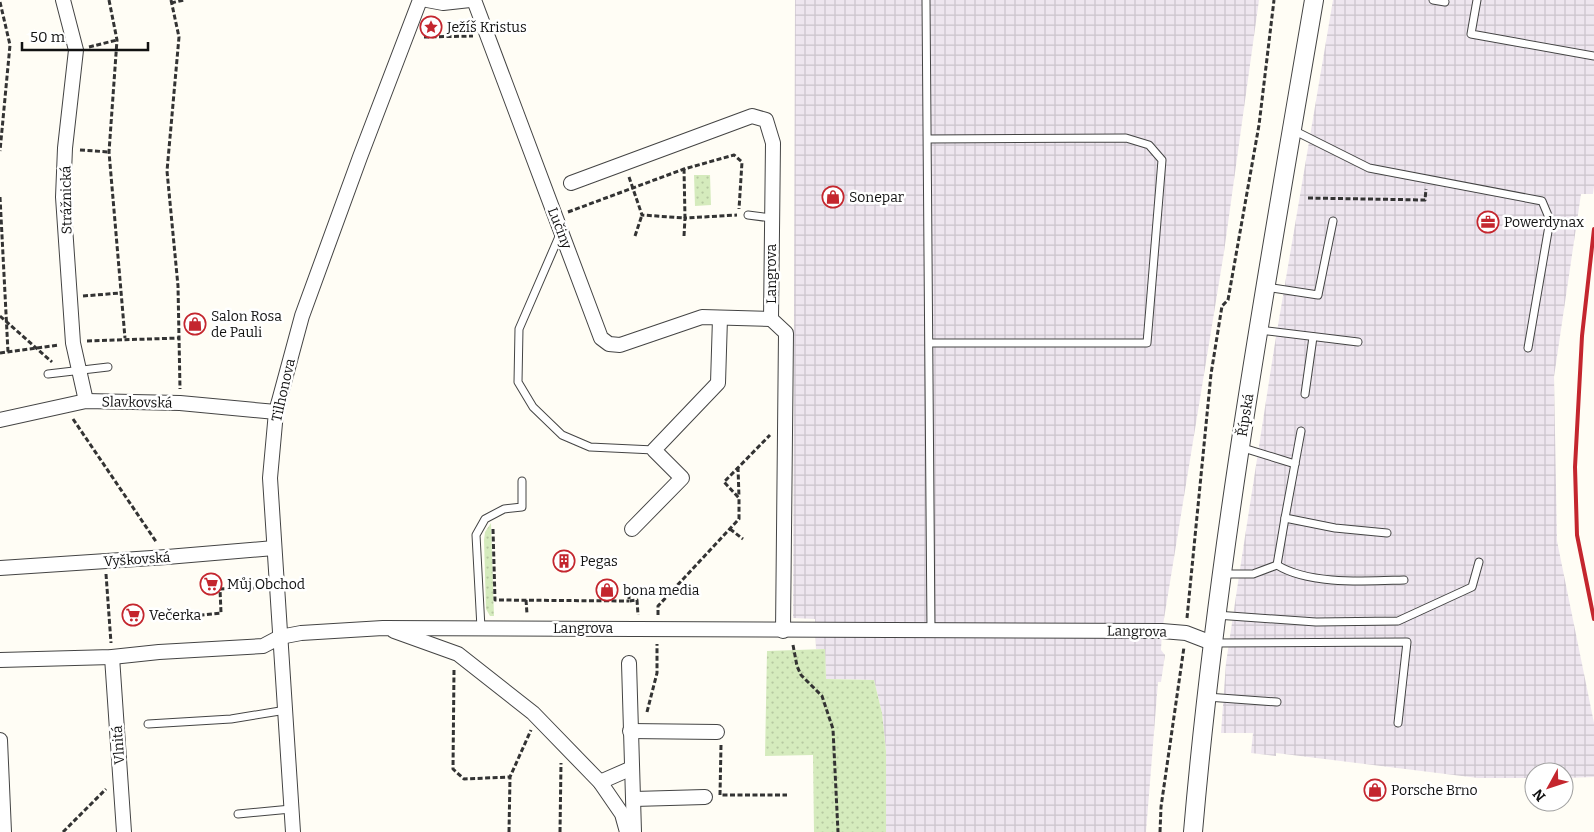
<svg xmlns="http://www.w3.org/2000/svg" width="1594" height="832" font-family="Bitter,serif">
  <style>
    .industrial { fill: url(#industrial-grid) }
    .grass { fill: url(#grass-dots) }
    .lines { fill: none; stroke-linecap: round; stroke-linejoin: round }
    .service-casing { stroke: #444; stroke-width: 9 }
    .minor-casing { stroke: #444; stroke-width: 16 }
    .tertiary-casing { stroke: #444; stroke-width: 20 }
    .path { stroke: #333; stroke-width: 3; stroke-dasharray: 5 2.5; stroke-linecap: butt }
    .service { stroke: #fff; stroke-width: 7 }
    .minor { stroke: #fff; stroke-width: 14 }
    .tertiary { stroke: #fff; stroke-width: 18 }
    .rail { stroke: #c4262e; stroke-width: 4 }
    .labels { text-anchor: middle; stroke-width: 5; stroke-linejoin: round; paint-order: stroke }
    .poi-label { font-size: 14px; fill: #111; stroke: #fff; text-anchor: start }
    .street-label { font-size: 14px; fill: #111; stroke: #fff }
  </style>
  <defs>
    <pattern id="industrial-grid" width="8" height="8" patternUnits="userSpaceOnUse" patternTransform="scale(1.25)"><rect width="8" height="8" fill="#eee6ef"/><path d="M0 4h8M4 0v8" fill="none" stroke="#cbc4cc"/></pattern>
    <pattern id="grass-dots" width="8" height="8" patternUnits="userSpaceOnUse" patternTransform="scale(1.25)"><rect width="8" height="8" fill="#d5ebbd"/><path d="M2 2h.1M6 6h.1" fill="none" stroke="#b6c8a1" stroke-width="1.8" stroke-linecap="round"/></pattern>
  </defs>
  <rect width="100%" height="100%" fill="#fffdf5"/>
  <!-- industrial -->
  <g class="industrial">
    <polygon points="795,0 1259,0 1224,252 1162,631 1161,650 1165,655 1161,682 1158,682 1146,832 886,832 886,751 882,713 874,680 826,679 825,649 816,649 815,619 793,618"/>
    <polygon points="1333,0 1594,0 1594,186 1593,194 1581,194 1554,377 1557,541 1594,723 1594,777 1564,778 1564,772 1534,772 1534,778 1478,778 1276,753 1276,756 1251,753 1253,733 1221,733 1226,663 1242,556 1274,349"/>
  </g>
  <!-- grass -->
  <g class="grass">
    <polygon points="694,175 710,175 711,205 695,206"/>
    <polygon points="491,523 494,616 490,616 486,609 484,540 485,532"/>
    <polygon points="825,649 826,679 874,680 882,713 886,751 886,832 814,832 813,755 765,756 767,651"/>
  </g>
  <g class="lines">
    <!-- service casing -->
    <g class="service-casing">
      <g id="service">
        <polyline points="926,0 931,632"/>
        <polyline points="1433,0 1445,2"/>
        <polyline points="1477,0 1471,34 1594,56"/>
        <polyline points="1293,130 1369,168 1542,201 1550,220 1528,348"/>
        <polyline points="928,139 1126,138 1149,145 1162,160 1147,343 930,343"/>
        <polyline points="748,215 771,218"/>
        <polyline points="561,232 519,329 518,382 533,407 562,435 590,447 654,450"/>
        <polyline points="1266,287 1318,295 1333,221"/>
        <polyline points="1259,330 1358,342"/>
        <polyline points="48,374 108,367"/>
        <polyline points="1305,394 1313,337"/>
        <polyline points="1240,447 1295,464"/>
        <polyline points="1285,518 1301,431"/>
        <path d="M1277,565C1309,585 1366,581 1404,580"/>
        <polyline points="1223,574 1253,574 1277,565 1285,518 1335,528 1387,533"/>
        <polyline points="1216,615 1316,622 1398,621 1472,587 1479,562"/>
        <polyline points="481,628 476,535 485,519 504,509 522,507 522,481"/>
        <polyline points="1213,643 1407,642 1398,723"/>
        <polyline points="1207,697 1277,702"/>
        <polyline points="148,724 231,719 286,710"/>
        <polyline points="238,814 291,809"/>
      </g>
    </g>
    <!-- minor casing -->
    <g class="minor-casing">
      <g id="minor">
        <polyline points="63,0 76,50 65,148 63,197 73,343 86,401"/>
        <polyline points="427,0 443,3 470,0"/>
        <polyline points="474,0 601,338 609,344 620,345 702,317 771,319"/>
        <polyline points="571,183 752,116 766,120 773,143 771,319 786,333 783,631"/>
        <polyline points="0,420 86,401 180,403 276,412"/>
        <polyline points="632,529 682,478 654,450 718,383 720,318"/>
        <polyline points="0,568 167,557 274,548"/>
        <polyline points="394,631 458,654 533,713 600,782 622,814 627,832"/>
        <polyline points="112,657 124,832"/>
        <polyline points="0,660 112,657 159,652 263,646 280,637 301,633 383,628 1162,631 1186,633 1212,643"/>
        <polyline points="629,663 634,832"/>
        <polyline points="630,731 717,732"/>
        <polyline points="0,740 4,832"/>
        <polyline points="600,782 632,768"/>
        <polyline points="634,799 705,797"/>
        <polyline points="293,832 270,478 276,412 302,316 360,157 420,0"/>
      </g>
    </g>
    <!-- tertiary casing -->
    <g class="tertiary-casing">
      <path id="tertiary" d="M1193,832C1217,553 1267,276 1314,0"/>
    </g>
    <!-- path -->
    <g class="path">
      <polyline points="109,0 117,40 109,152 125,338"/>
      <polyline points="171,0 179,37 167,171 178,286 180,389"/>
      <polyline points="0,2 10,45 0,151"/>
      <polyline points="171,3 184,0"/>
      <polyline points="424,37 473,36"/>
      <polyline points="89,47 117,40"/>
      <polyline points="80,150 109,152"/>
      <polyline points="629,177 642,215 685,218 684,169"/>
      <polyline points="0,197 8,352"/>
      <polyline points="1308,198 1425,200 1426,189"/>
      <polyline points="568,212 684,169 734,155 742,162 739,209"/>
      <polyline points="635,236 642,215"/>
      <polyline points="684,236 685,218 737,215"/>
      <polyline points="83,296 120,293"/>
      <polyline points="0,316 52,362"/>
      <polyline points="87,341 179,338"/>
      <polyline points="0,353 59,345"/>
      <polyline points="73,419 157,543"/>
      <polyline points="738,467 739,497"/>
      <polyline points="493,529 495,600 629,601"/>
      <polyline points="730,529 743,539"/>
      <polyline points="106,574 111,643"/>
      <polyline points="629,594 629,601 637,600 638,615"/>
      <polyline points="526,600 527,614"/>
      <polyline points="658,615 658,606 739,519 739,498 724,482 770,435"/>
      <polyline points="192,616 221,613 220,589 254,588"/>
      <polyline points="1187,618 1211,374 1222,306 1228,300 1259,125 1274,0"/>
      <polyline points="793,645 797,666 801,675 822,696 833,729 838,832"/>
      <polyline points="454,670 453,769 464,779 510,777"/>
      <polyline points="647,712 657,673 657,644"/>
      <polyline points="721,745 720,795 787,795"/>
      <polyline points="63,832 106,789"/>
      <polyline points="509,832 510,777 531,730"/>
      <polyline points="560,832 561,763"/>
      <polyline points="1160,832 1161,807 1184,647"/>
    </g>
    <!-- service -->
    <use href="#service" class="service"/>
    <!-- minor -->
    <use href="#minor" class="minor"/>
    <!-- tertiary -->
    <use href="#tertiary" class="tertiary"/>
    <!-- rail -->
    <polyline class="rail" points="1594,229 1582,336 1575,467 1577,535 1594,619"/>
  </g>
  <!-- icons -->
  <defs>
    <g id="sight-ring" transform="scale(1.125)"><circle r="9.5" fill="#fff" stroke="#c4262e" stroke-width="1.5"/><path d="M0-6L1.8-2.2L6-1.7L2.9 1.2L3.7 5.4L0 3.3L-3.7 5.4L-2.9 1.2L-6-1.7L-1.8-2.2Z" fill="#c4262e"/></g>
    <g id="shop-ring" transform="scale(1.125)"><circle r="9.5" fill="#fff" stroke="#c4262e" stroke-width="1.5"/><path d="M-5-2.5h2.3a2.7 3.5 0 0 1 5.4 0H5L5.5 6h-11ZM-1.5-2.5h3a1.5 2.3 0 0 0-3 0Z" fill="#c4262e"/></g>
    <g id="office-ring" transform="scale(1.125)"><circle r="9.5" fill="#fff" stroke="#c4262e" stroke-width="1.5"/><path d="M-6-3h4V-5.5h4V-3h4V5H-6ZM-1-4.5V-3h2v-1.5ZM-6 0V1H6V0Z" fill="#c4262e"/></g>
    <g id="building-ring" transform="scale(1.125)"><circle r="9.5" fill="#fff" stroke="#c4262e" stroke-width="1.5"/><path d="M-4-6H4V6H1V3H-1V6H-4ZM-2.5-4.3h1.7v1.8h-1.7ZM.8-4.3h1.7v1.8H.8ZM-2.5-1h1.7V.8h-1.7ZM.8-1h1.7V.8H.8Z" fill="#c4262e"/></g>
    <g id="supermarket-ring" transform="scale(1.125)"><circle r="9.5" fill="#fff" stroke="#c4262e" stroke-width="1.5"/><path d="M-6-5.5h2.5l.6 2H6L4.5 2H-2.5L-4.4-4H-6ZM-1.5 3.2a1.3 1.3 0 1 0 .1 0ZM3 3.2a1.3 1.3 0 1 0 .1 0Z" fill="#c4262e"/></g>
  </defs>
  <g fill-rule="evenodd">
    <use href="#sight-ring" x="431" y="27"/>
    <use href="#shop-ring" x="833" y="197"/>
    <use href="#office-ring" x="1488" y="222"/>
    <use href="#shop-ring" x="195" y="324"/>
    <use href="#building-ring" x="564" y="561"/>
    <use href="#supermarket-ring" x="211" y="584"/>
    <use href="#shop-ring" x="607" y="590"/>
    <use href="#supermarket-ring" x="133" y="615"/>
    <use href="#shop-ring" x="1375" y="790"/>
  </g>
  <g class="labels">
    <!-- poi labels -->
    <g class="poi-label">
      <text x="447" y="32">Ježíš Kristus</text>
      <text x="849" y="202">Sonepar</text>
      <text x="1504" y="227">Powerdynax</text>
      <text x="211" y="321">Salon Rosa<tspan x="211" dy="16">de Pauli</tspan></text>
      <text x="580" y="566">Pegas</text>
      <text x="227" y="589">Můj Obchod</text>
      <text x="623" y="595">bona media</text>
      <text x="149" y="620">Večerka</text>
      <text x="1391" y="795">Porsche Brno</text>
    </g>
    <!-- street labels -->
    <g class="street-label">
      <text transform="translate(66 200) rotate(-91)" y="5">Strážnická</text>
      <text transform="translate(560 228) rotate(69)" y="5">Lučiny</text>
      <text transform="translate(771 274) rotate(-90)" y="5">Langrova</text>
      <text transform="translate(283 390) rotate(-77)" y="5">Tilhonova</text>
      <text transform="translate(137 402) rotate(1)" y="5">Slavkovská</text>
      <text transform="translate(1245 415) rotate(-81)" y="5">Řípská</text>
      <text transform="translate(137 559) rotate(-4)" y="5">Vyškovská</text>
      <text x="583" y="633">Langrova</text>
      <text transform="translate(1137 631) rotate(1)" y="5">Langrova</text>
      <text transform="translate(118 745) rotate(-94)" y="5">Vlnitá</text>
    </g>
  </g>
  <!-- north arrow -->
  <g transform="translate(1549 787) rotate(230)"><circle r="24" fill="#ffffff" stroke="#a0a0a0"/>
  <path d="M0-4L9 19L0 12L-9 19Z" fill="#c4262e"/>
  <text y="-8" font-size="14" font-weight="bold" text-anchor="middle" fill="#111111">N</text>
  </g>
  <!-- scale -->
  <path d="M22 42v8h126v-8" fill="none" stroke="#111111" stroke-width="2.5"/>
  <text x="30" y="42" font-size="15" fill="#111111" stroke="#ffffff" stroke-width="4" paint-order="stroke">50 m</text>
</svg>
